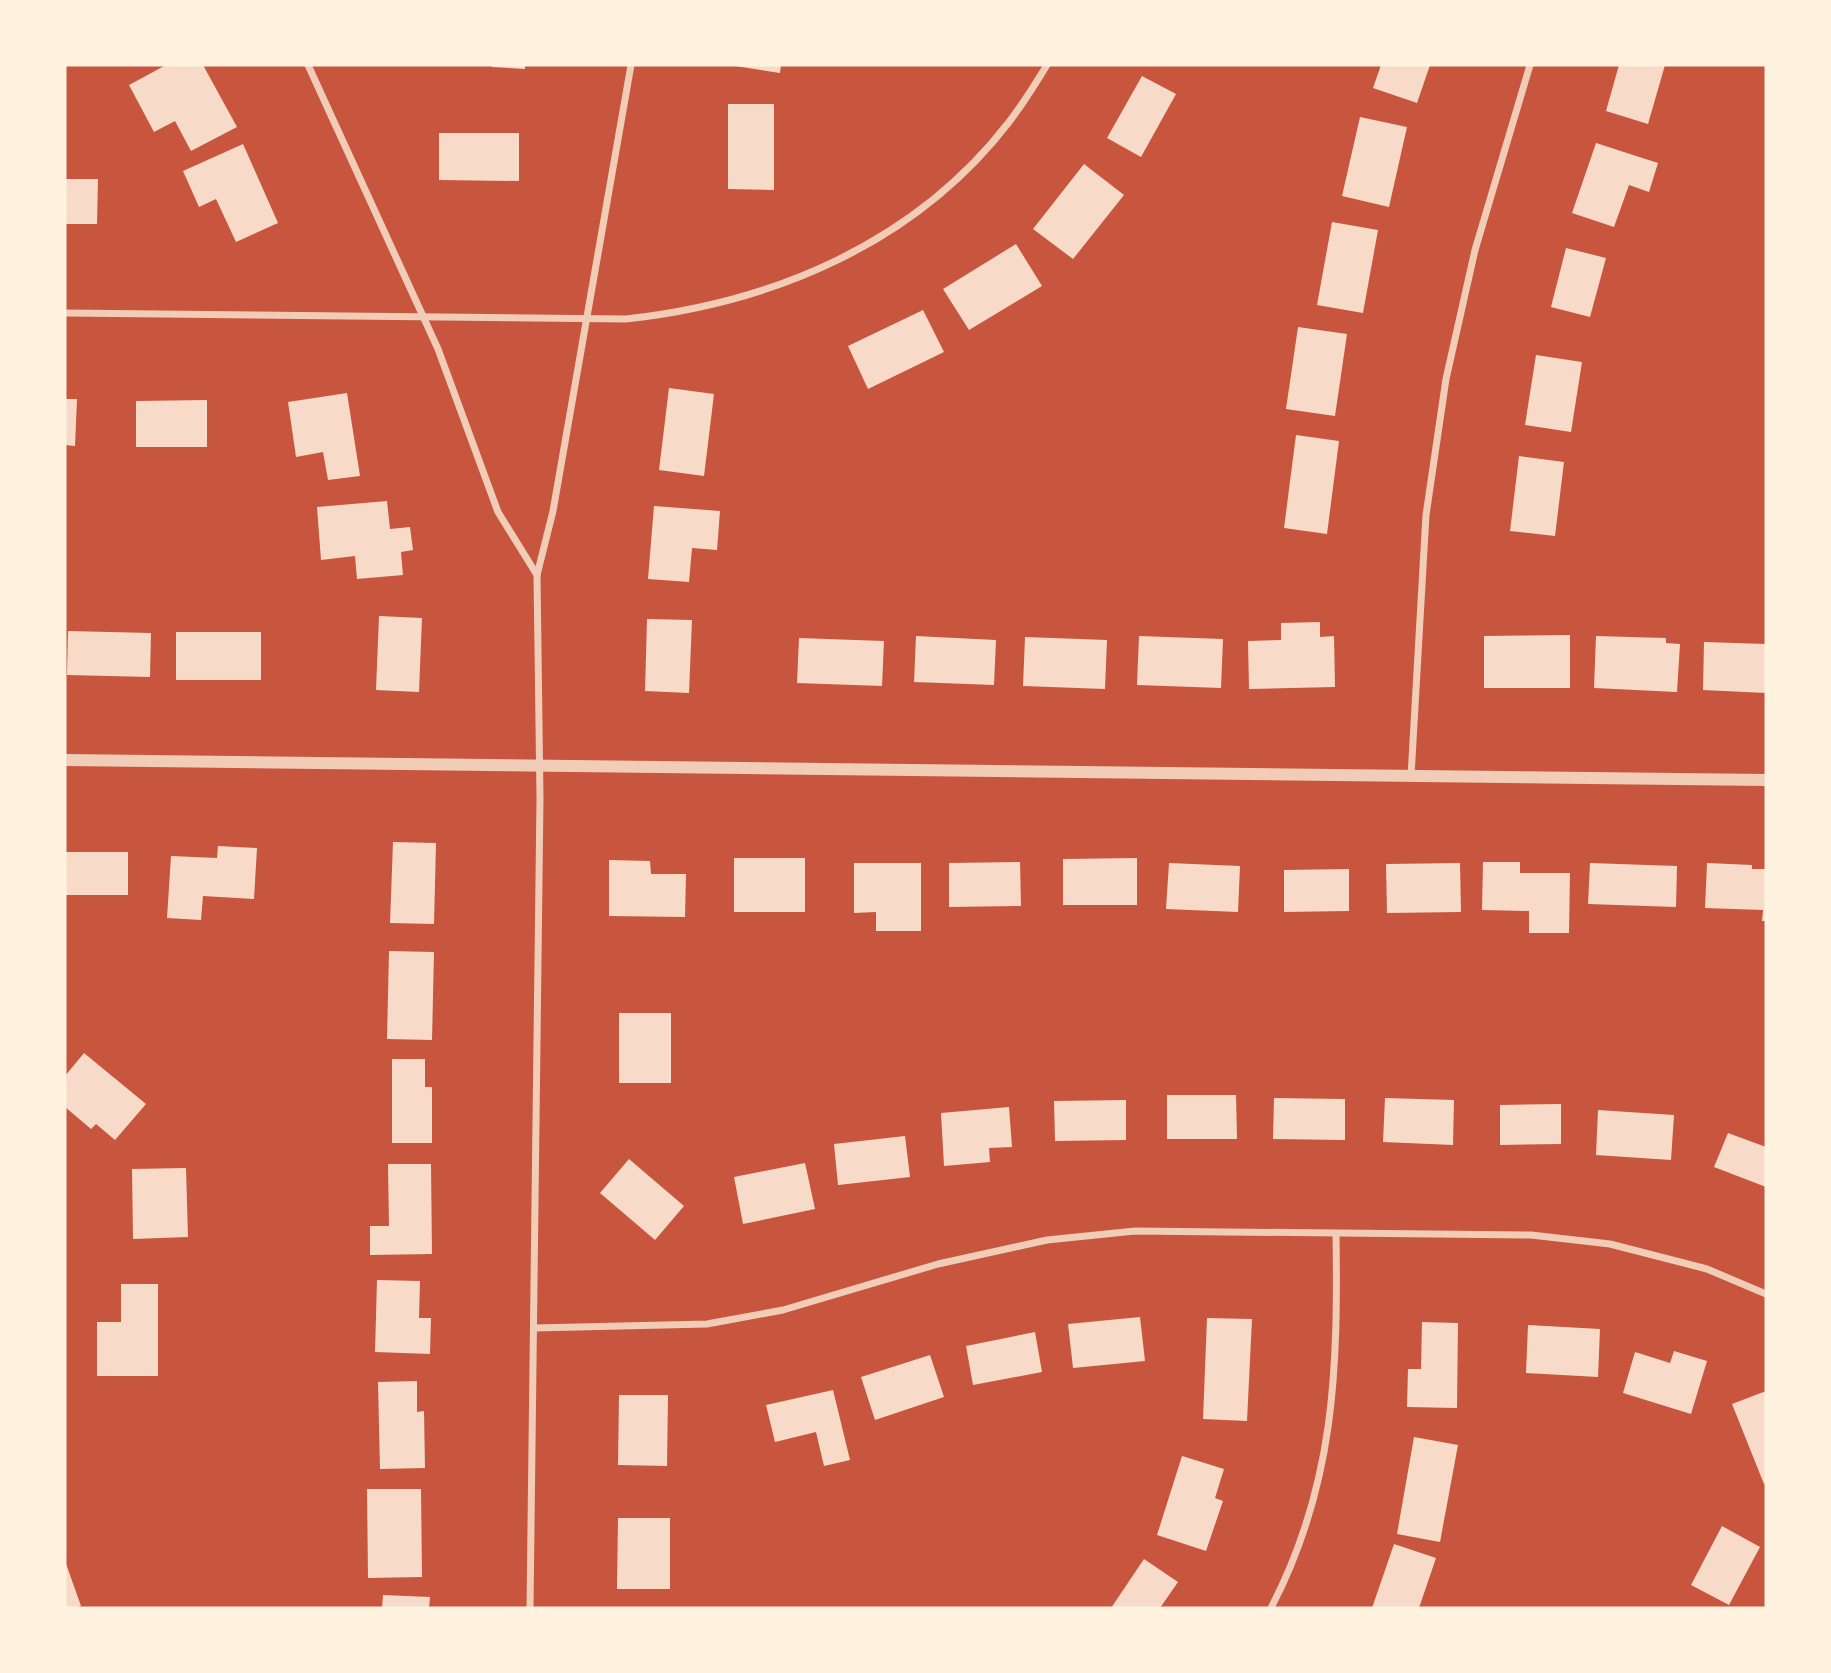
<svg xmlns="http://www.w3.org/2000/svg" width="1831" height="1673" font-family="'Fira Sans',sans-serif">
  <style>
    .building { fill: #f7dbc8 }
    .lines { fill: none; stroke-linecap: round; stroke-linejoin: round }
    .minor { stroke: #f1ccb7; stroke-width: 7 }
    .tertiary { stroke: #f1ccb7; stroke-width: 12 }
  </style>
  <rect width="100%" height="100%" fill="#c8553d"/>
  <!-- building -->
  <g class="building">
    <polygon points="166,65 203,65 237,127 191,151 175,121 154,132 129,85"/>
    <polygon points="492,65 525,65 525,69 492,67"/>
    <polygon points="729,65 781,65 780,73"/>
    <polygon points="1381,65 1430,65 1417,103 1373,88"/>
    <polygon points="1619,65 1665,65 1648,124 1606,111"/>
    <polygon points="1142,76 1176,94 1141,157 1107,138"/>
    <polygon points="728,104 774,104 774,190 728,189"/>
    <polygon points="1360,117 1407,127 1389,207 1342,196"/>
    <polygon points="439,133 519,133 519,181 439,180"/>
    <polygon points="1596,143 1658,163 1649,192 1629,185 1614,227 1572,213"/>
    <polygon points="243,144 278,223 236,242 216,199 199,207 183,171"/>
    <polygon points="1084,164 1124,195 1073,259 1033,229"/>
    <polygon points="65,179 98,179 97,224 65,224"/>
    <polygon points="1332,222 1378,230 1363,313 1317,305"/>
    <polygon points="1016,244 1042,286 969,330 943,289"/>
    <polygon points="1566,248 1606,258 1590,317 1551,307"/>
    <polygon points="923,310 944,352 868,389 848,346"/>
    <polygon points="1298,327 1347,334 1335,416 1286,409"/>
    <polygon points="1536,355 1582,362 1571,432 1525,425"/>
    <polygon points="669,388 714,394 704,476 659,470"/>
    <polygon points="347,393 360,476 328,480 323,452 296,457 288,402"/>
    <polygon points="65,399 77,399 75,446 65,445"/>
    <polygon points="207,400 207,447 136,447 136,401"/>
    <polygon points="1296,435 1339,441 1327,534 1284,528"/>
    <polygon points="1519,456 1564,462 1555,536 1510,531"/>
    <polygon points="387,501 390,529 410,527 413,550 401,552 403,575 357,579 355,556 321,560 317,507"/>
    <polygon points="654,506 720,511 717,550 692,548 689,582 648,579"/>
    <polygon points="379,616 422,618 419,692 376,690"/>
    <polygon points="647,619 692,620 689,693 645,691"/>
    <polygon points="1320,622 1320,637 1334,636 1335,687 1249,689 1248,641 1281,640 1281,623"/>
    <polygon points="68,631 151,633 150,677 67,675"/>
    <rect x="176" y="632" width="85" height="48"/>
    <polygon points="1570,635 1570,688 1484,688 1484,636"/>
    <polygon points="916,636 996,640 994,685 914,682"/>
    <polygon points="1139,636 1223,639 1221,688 1137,685"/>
    <polygon points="1596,636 1666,638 1666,643 1680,644 1677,692 1594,688"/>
    <polygon points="1025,637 1107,640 1105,689 1023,686"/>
    <polygon points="799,638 884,641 882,686 797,683"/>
    <polygon points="1704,642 1766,644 1766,693 1703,690"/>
    <polygon points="393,842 436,843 434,924 390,923"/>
    <polygon points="218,846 257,848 254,899 203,896 201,920 167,918 171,856 217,858"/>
    <rect x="65" y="852" width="63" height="43"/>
    <rect x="734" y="858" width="71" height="54"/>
    <polygon points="1137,858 1137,905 1063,905 1063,859"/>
    <polygon points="609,860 650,861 651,874 686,874 685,917 609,916"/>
    <polygon points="1020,862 1021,906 949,907 949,863"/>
    <polygon points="1483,862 1520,862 1520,873 1570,873 1569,933 1529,933 1529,911 1482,910"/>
    <polygon points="854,863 921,863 921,931 876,931 876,912 854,913"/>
    <polygon points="1169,863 1240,866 1238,912 1166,909"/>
    <polygon points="1460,863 1461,912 1387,913 1386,864"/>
    <polygon points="1590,863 1677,866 1676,907 1588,904"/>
    <polygon points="1707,863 1752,865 1752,869 1766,869 1766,921 1762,921 1763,910 1705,908"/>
    <polygon points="1349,869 1349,911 1284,912 1284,870"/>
    <polygon points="389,951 434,952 432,1040 387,1039"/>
    <rect x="619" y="1013" width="52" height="70"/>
    <polygon points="84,1053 146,1104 115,1140 96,1124 91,1129 65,1107 65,1076"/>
    <polygon points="392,1059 425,1059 425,1087 432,1087 432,1143 392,1143"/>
    <polygon points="1167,1095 1236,1095 1237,1139 1167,1139"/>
    <polygon points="1274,1098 1345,1099 1345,1140 1273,1139"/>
    <polygon points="1385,1098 1454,1100 1453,1145 1383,1142"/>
    <polygon points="1126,1100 1126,1140 1055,1141 1054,1101"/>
    <polygon points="1561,1104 1561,1144 1500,1145 1500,1105"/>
    <polygon points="1009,1107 1012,1147 989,1148 990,1162 944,1166 941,1113"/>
    <polygon points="1598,1110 1674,1115 1671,1160 1596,1155"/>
    <polygon points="1728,1133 1766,1147 1766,1187 1714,1167"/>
    <polygon points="905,1136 910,1177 838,1185 834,1144"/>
    <polygon points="629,1159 684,1206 655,1240 600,1193"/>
    <polygon points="805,1163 815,1209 743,1224 734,1177"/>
    <polygon points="388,1164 431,1164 432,1254 370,1255 370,1226 389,1226"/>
    <polygon points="186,1168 188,1237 133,1239 132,1169"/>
    <polygon points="377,1280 420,1281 419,1318 431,1318 430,1354 375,1352"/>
    <polygon points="121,1284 158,1284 158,1376 97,1376 97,1322 121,1322"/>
    <polygon points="1140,1317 1145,1361 1073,1368 1068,1324"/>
    <polygon points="1207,1318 1252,1319 1247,1421 1203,1419"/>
    <polygon points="1422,1322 1458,1323 1457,1408 1407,1407 1408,1369 1421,1369"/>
    <polygon points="1528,1325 1600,1329 1598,1377 1526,1373"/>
    <polygon points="1035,1332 1042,1372 973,1385 966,1346"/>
    <polygon points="1674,1351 1707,1361 1691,1414 1623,1393 1635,1352 1670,1363"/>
    <polygon points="930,1355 944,1397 875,1420 861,1377"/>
    <polygon points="417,1381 417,1412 424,1411 425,1468 380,1469 378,1382"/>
    <polygon points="833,1390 850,1460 824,1466 816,1432 775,1442 766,1405"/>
    <polygon points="1766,1391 1766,1483 1764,1484 1732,1404"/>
    <polygon points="619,1395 668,1395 667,1466 618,1465"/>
    <polygon points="1414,1437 1458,1445 1440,1542 1397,1534"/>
    <polygon points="1182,1456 1224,1469 1215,1498 1223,1501 1206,1551 1157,1535"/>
    <polygon points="367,1489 421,1489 422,1577 368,1578"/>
    <polygon points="618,1518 670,1518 670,1589 617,1589"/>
    <polygon points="1722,1526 1760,1547 1729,1605 1691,1585"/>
    <polygon points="1394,1544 1436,1558 1419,1608 1372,1608"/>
    <polygon points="1144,1559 1178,1582 1160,1608 1111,1608"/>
    <polygon points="65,1561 81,1606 74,1608 65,1608"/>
    <polygon points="383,1595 430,1597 429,1608 382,1608"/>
  </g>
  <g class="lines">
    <!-- minor -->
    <g class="minor">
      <polyline points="308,65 438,349 498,512 537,575"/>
      <path d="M65,313L626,319C773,303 916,243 1009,122C1023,104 1035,84 1047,65"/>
      <polyline points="1411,776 1426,515 1446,379 1475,250 1530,65"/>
      <polyline points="535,1328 707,1324 783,1310 938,1264 1047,1240 1135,1231 1531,1235 1610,1244 1707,1269 1766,1294"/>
      <polyline points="530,1608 540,798 537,575 553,511 631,65"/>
      <path d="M1271,1608C1335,1485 1338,1369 1336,1234"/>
    </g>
    <!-- tertiary -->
    <polyline class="tertiary" points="65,760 1766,780"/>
  </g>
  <!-- border -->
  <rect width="1831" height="1673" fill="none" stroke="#fff3e0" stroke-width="133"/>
</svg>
